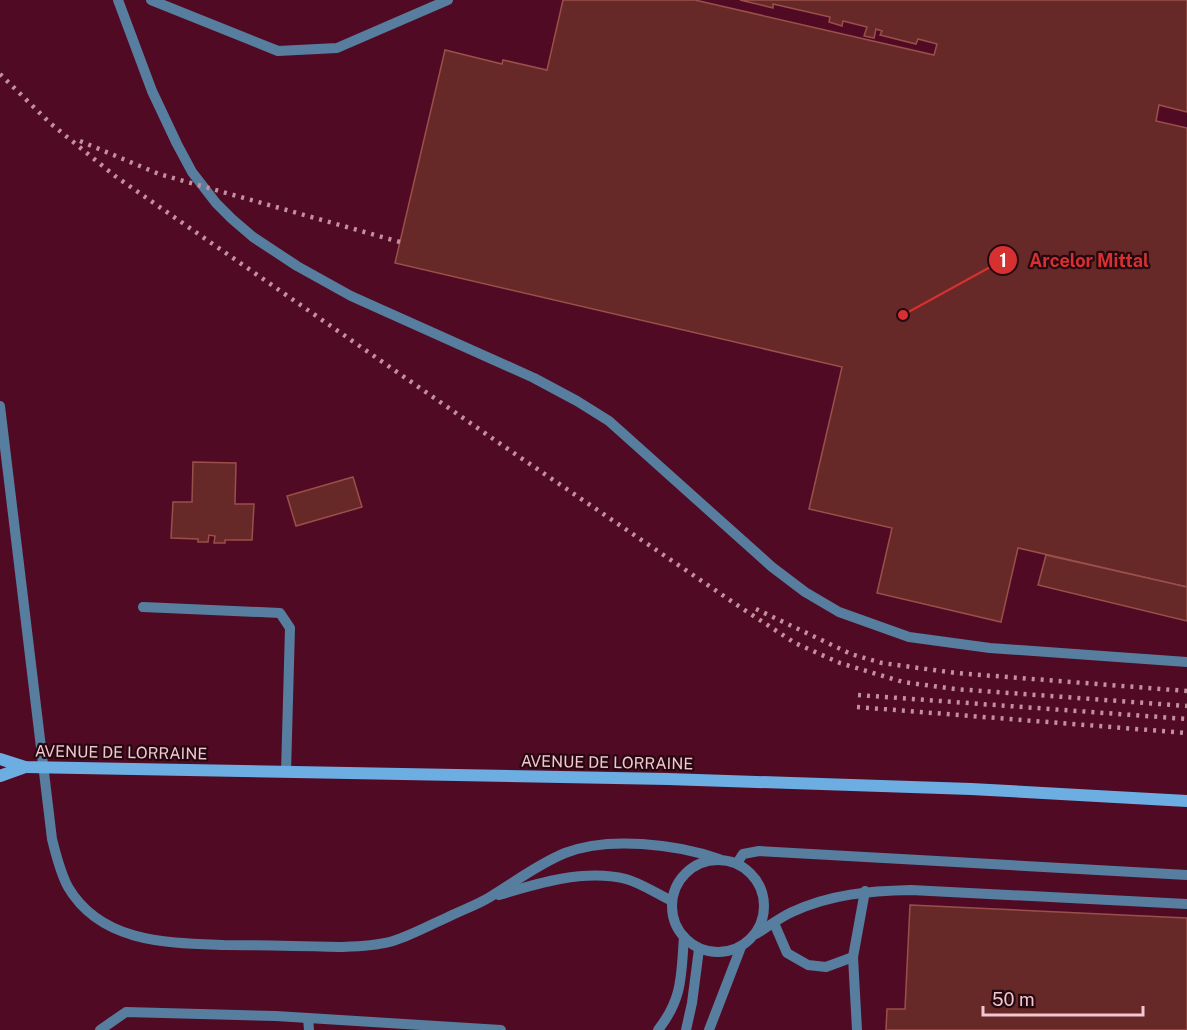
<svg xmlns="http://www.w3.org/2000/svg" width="1187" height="1030" font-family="'Public Sans',sans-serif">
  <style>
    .building { fill: #672927; stroke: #9b4f4b; stroke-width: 1.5 }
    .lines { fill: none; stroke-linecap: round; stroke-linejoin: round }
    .lane { stroke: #577e9f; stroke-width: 10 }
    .secondary { stroke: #6cade2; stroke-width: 12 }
    .rail { stroke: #c4909e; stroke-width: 4.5; stroke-dasharray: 3 6; stroke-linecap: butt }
    .labels { text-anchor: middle; stroke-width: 4.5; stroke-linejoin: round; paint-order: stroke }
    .street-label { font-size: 16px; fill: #f3c7cf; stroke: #250810 }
    .leader { fill: none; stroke: #d73030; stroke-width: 2 }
    .callout-dot { fill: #d73030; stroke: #250810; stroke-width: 2 }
    .mark-label { font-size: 18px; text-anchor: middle; font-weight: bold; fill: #fff }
    .callout-label { font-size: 18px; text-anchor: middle; font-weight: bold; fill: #d73030; stroke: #250810; stroke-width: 4.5; stroke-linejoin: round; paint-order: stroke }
  </style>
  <rect width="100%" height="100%" fill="#510a24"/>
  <!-- building -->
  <g class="building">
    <polygon points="563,0 695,0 934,55 937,44 918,39 916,44 880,35 882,31 876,29 874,38 864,36 867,27 843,21 842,26 829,22 830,17 773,4 773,8 740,0 1187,0 1187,112 1159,105 1156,121 1187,128 1187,587 1018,548 1001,622 877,593 892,528 809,509 842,367 395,263 445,50 502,64 503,60 547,70"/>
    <polygon points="193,462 236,463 235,504 254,504 252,540 225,540 225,543 214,543 215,536 209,535 208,542 198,542 198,539 171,538 173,502 192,502"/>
    <polygon points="353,477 362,507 296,526 287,496"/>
    <polygon points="1046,555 1187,587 1187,621 1038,585"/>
    <polygon points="910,905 1187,918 1187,1030 886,1030 887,1009 905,1009"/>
  </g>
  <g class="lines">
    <!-- lane -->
    <g class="lane">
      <polyline points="118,0 152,91 177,144 192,172 216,203 232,219 253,237 297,266 351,296 534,378 577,401 609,421 772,567 805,592 839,612 909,637 990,648 1187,662"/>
      <polyline points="151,0 278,51 337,48 448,0"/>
      <path d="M0,406L52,839C56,855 60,872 68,887C101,943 167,943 224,945C264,945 303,946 343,947C360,946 377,946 393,941C412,935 430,925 448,917C462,910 477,905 490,897C515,882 538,864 565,853C608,836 676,844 719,859"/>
      <polyline points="143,607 280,613 290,628 286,772"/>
      <circle cx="718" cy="906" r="46"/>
      <polyline points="737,863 743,854 759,851 1187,875"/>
      <path d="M499,895C538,883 584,869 626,879C641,883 657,894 672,901"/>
      <polyline points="774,923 787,953 808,965 826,967 853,957"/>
      <path d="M756,934C768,927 779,918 792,912C831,894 869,891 911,890L1187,904"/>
      <polyline points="308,1018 309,1030"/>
      <polyline points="100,1030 126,1012 276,1016 501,1030"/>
      <path d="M658,1030C683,998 681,976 684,937"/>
      <polyline points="686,1030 692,1003 699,949"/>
      <polyline points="709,1030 741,947"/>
      <polyline points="857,1030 853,957 865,891"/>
    </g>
    <!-- secondary -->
    <g class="secondary">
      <polyline points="0,759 25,767 668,779 971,789 1187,801"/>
      <polyline points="0,776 25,767"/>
    </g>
    <!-- rail -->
    <g class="rail">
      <polyline points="0,74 50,123 115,176 502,445 740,607 795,643 840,663 903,682 955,689 1187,706"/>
      <polyline points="80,141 159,174 400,242"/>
      <polyline points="756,609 851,654 882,663 956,673 1187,691"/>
      <polyline points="858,695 1187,719"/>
      <polyline points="857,707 1187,733"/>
    </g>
  </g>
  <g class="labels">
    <!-- street labels -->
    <g class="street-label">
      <text transform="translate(121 752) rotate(1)" y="6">AVENUE DE LORRAINE</text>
      <text transform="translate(607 762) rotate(1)" y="6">AVENUE DE LORRAINE</text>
    </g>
  </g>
  <!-- callouts -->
  <path class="leader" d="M903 315L1003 260"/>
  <g class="callout-dot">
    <circle cx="903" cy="315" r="6"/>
    <circle cx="1003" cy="260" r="15"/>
  </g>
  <g class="mark-label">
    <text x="1003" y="267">1</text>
  </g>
  <g class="callout-label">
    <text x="1089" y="267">Arcelor Mittal</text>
  </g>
  <!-- scale -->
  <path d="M983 1006v9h160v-9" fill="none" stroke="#f3c7cf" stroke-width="3"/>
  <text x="992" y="1006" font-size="18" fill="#f3c7cf" stroke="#250810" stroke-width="4.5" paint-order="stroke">50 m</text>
</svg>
